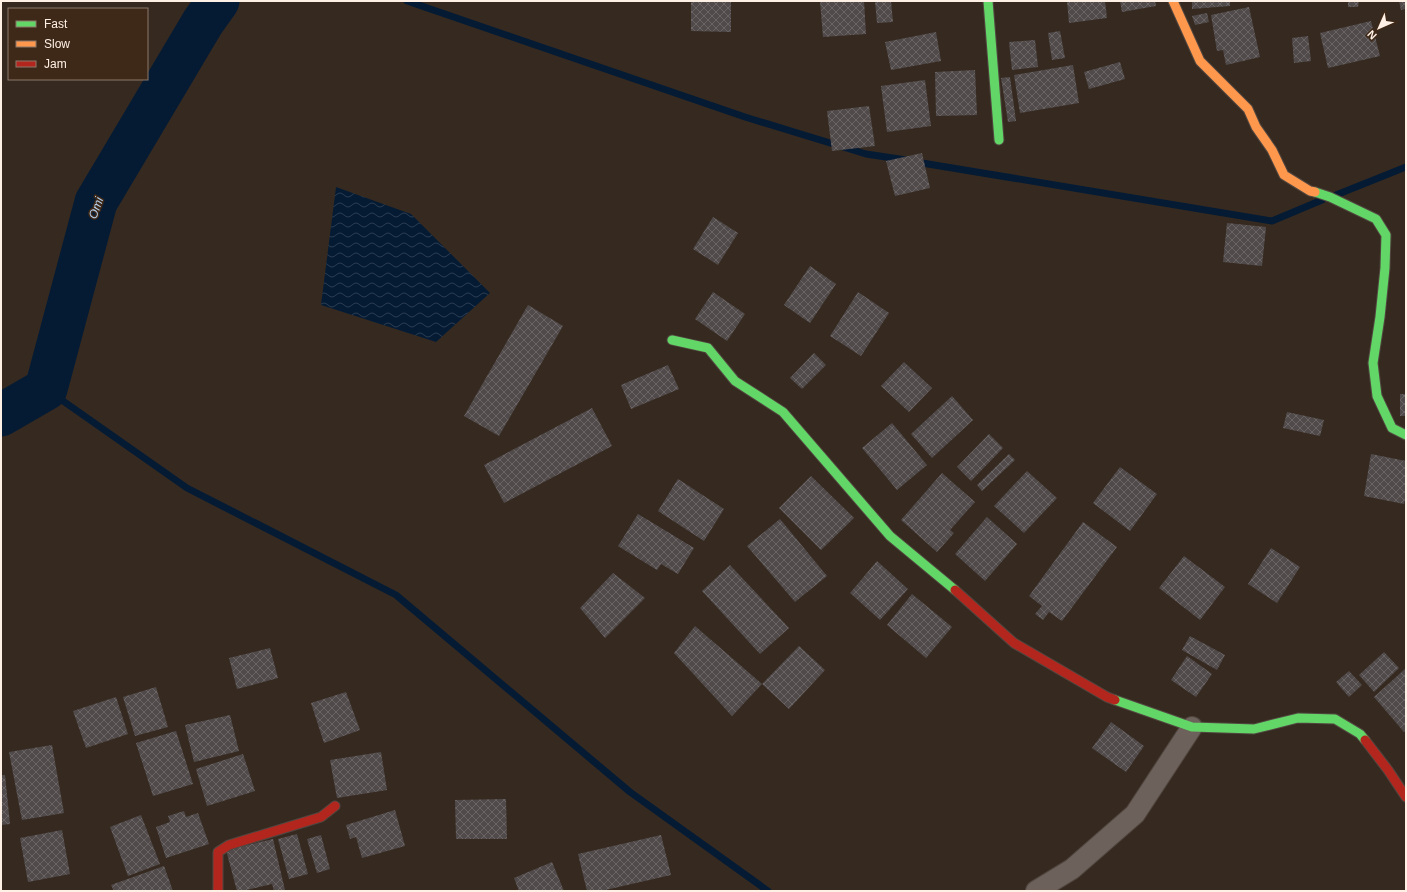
<svg xmlns="http://www.w3.org/2000/svg" width="1407" height="892" font-family="Helvetica,sans-serif">
  <style>
    .water { fill: url(#water-waves) }
    .lines { fill: none; stroke-linecap: round; stroke-linejoin: round }
    .stream { stroke: #051b34; stroke-width: 7 }
    .river { stroke: #051b34; stroke-width: 43 }
    .building { fill: url(#building-cross-hatch) }
    .street-casing { stroke: #524740; stroke-width: 22 }
    .fast-casing { stroke: #524740; stroke-width: 11 }
    .slow-casing { stroke: #524740; stroke-width: 11 }
    .jam-casing { stroke: #524740; stroke-width: 11 }
    .street { stroke: #6c625b; stroke-width: 20 }
    .fast { stroke: #63d668; stroke-width: 9 }
    .slow { stroke: #ff974d; stroke-width: 9 }
    .jam { stroke: #b3261e; stroke-width: 9 }
    .labels { text-anchor: middle; stroke-width: 3; stroke-linejoin: round; paint-order: stroke }
    .water-label { font-size: 12px; font-style: italic; fill: #b6d4f4; stroke: #3e2918 }
  </style>
  <defs>
    <pattern id="water-waves" width="16" height="10" patternUnits="userSpaceOnUse"><rect width="16" height="10" fill="#051b34"/><path d="M0 5q4-4 8 0t8 0" fill="none" stroke="#2a3c51"/></pattern>
    <pattern id="building-cross-hatch" width="8" height="8" patternUnits="userSpaceOnUse"><rect width="8" height="8" fill="#504a4b"/><path d="M0 0l8 8M0 8l8-8" fill="none" stroke="#6a6465"/></pattern>
  </defs>
  <rect width="100%" height="100%" fill="#362a20"/>
  <!-- water -->
  <polygon class="water" points="336,187 411,214 490,293 436,342 321,305"/>
  <g class="lines">
    <!-- stream -->
    <g class="stream">
      <polyline points="407,1 745,117 866,154 906,160"/>
      <polyline points="916,162 1272,221 1322,200"/>
      <polyline points="1336,195 1406,167"/>
      <polyline points="46,389 187,488 396,595 630,792 768,891"/>
    </g>
    <!-- river -->
    <polyline class="river" points="1,415 46,389 96,202 203,22 218,1"/>
  </g>
  <!-- building -->
  <g class="building">
    <polygon points="691,1 731,1 731,32 691,31"/>
    <polygon points="820,1 864,1 866,34 823,37"/>
    <polygon points="875,1 891,1 893,22 877,23"/>
    <polygon points="1067,1 1105,1 1107,18 1069,23"/>
    <polygon points="1120,1 1155,1 1156,6 1122,12"/>
    <polygon points="1192,1 1230,1 1230,6 1192,9"/>
    <polygon points="1348,1 1359,1 1358,7 1348,7"/>
    <polygon points="1399,1 1406,1 1406,9 1401,10"/>
    <polygon points="1249,7 1260,57 1226,65 1223,50 1217,51 1211,15"/>
    <polygon points="1207,13 1209,22 1195,25 1192,16"/>
    <polygon points="1371,21 1380,56 1328,68 1320,33"/>
    <polygon points="1060,31 1065,58 1052,60 1048,33"/>
    <polygon points="936,32 941,61 891,70 885,42"/>
    <polygon points="1308,36 1311,61 1294,63 1292,38"/>
    <polygon points="1035,40 1038,67 1012,70 1009,42"/>
    <polygon points="1120,62 1125,79 1089,89 1084,72"/>
    <polygon points="1073,65 1079,103 1020,113 1014,75"/>
    <polygon points="975,70 977,115 936,116 935,72"/>
    <polygon points="1010,77 1016,121 1008,122 1001,78"/>
    <polygon points="925,80 931,126 887,132 881,86"/>
    <polygon points="869,106 875,146 832,151 827,111"/>
    <polygon points="922,153 930,188 895,196 886,161"/>
    <polygon points="713,217 738,233 718,265 693,249"/>
    <polygon points="1227,223 1266,227 1262,266 1223,262"/>
    <polygon points="810,266 836,284 810,323 784,305"/>
    <polygon points="713,292 745,314 727,341 695,319"/>
    <polygon points="858,292 889,313 861,356 830,336"/>
    <polygon points="528,305 563,326 499,436 464,416"/>
    <polygon points="814,353 826,365 802,389 790,378"/>
    <polygon points="904,362 932,388 909,412 881,386"/>
    <polygon points="668,365 679,389 631,409 621,385"/>
    <rect x="1400" y="394" width="6" height="22"/>
    <polygon points="952,396 973,420 932,458 911,434"/>
    <polygon points="592,408 612,446 504,503 484,465"/>
    <polygon points="1287,412 1324,420 1320,436 1283,428"/>
    <polygon points="892,423 927,465 897,490 862,448"/>
    <polygon points="989,434 1003,448 971,481 957,467"/>
    <polygon points="1009,454 1015,460 982,491 977,485"/>
    <polygon points="1371,454 1406,461 1406,494 1404,504 1364,496"/>
    <polygon points="1120,467 1157,494 1130,531 1093,503"/>
    <polygon points="1027,471 1057,498 1024,533 994,506"/>
    <polygon points="942,473 975,502 950,530 954,533 937,552 901,520"/>
    <polygon points="811,476 854,518 821,550 779,508"/>
    <polygon points="678,479 724,509 704,541 658,511"/>
    <polygon points="638,514 694,548 678,574 661,564 657,570 618,546"/>
    <polygon points="987,517 1017,544 985,581 955,554"/>
    <polygon points="780,519 827,576 795,602 747,546"/>
    <polygon points="1083,522 1117,547 1062,621 1049,612 1043,620 1035,614 1042,606 1029,596"/>
    <polygon points="1271,548 1300,567 1277,603 1248,584"/>
    <polygon points="1184,556 1225,587 1200,620 1159,588"/>
    <polygon points="877,561 908,589 880,620 850,593"/>
    <polygon points="730,565 789,628 760,654 702,591"/>
    <polygon points="613,573 645,598 605,638 580,608"/>
    <polygon points="912,594 952,627 926,658 887,625"/>
    <polygon points="695,626 762,684 732,716 674,653"/>
    <polygon points="1190,636 1225,655 1217,670 1182,650"/>
    <polygon points="799,646 825,670 789,709 762,684"/>
    <polygon points="270,648 278,678 237,689 229,658"/>
    <polygon points="1384,652 1399,668 1374,692 1359,675"/>
    <polygon points="1187,656 1212,674 1196,697 1171,680"/>
    <polygon points="1406,668 1406,730 1404,732 1374,697"/>
    <polygon points="1349,671 1362,685 1349,697 1336,682"/>
    <polygon points="156,687 168,727 135,736 123,697"/>
    <polygon points="346,692 360,730 324,743 311,703"/>
    <polygon points="116,697 128,734 86,748 73,711"/>
    <polygon points="230,715 239,751 194,762 185,725"/>
    <polygon points="1111,722 1144,746 1126,772 1092,748"/>
    <polygon points="176,731 193,784 153,796 136,743"/>
    <polygon points="52,745 64,813 22,820 9,752"/>
    <polygon points="381,752 387,790 337,798 330,760"/>
    <polygon points="243,754 255,791 207,806 196,769"/>
    <polygon points="1,775 5,775 10,824 1,825"/>
    <polygon points="506,799 507,839 456,839 455,800"/>
    <polygon points="395,810 405,846 362,858 356,837 350,839 346,825"/>
    <polygon points="184,811 186,817 198,813 209,844 166,858 156,827 170,822 168,816"/>
    <polygon points="141,815 160,864 128,876 110,827"/>
    <polygon points="62,830 70,874 28,882 20,838"/>
    <polygon points="297,834 308,874 289,879 278,839"/>
    <polygon points="321,835 330,869 317,873 307,839"/>
    <polygon points="661,835 671,875 601,891 587,891 578,854"/>
    <polygon points="273,839 285,890 274,891 272,884 242,891 237,891 226,850"/>
    <polygon points="552,862 564,891 519,891 514,878"/>
    <polygon points="164,866 173,891 114,891 111,885"/>
  </g>
  <g class="lines">
    <!-- street casing -->
    <g class="street-casing">
      <polyline id="street" points="1036,891 1072,869 1135,814 1192,727"/>
    </g>
    <!-- fast casing -->
    <g class="fast-casing">
      <g id="fast">
        <polyline points="988,1 999,140"/>
        <polyline points="1315,192 1330,197 1376,219 1386,235 1385,268 1380,317 1373,363 1377,396 1392,428 1406,435"/>
        <polyline points="672,340 708,348 735,381 783,412 890,536 955,590"/>
        <polyline points="1115,700 1192,727 1254,729 1298,718 1335,719 1360,734 1365,740"/>
      </g>
    </g>
    <!-- slow casing -->
    <g class="slow-casing">
      <polyline id="slow" points="1173,1 1200,61 1248,109 1256,127 1272,150 1284,175 1310,191 1315,192"/>
    </g>
    <!-- jam casing -->
    <g class="jam-casing">
      <g id="jam">
        <polyline points="955,590 1014,643 1107,697 1115,700"/>
        <polyline points="1365,740 1388,770 1406,797"/>
        <polyline points="218,891 218,852 229,845 321,817 335,806"/>
      </g>
    </g>
    <!-- street -->
    <use href="#street" class="street"/>
    <!-- fast -->
    <use href="#fast" class="fast"/>
    <!-- slow -->
    <use href="#slow" class="slow"/>
    <!-- jam -->
    <use href="#jam" class="jam"/>
  </g>
  <g class="labels">
    <!-- water labels -->
    <g class="water-label">
      <text transform="translate(96 208) rotate(-70)" y="4">Omi</text>
    </g>
  </g>
  <!-- border -->
  <rect width="1407" height="892" fill="none" stroke="#fff0e6" stroke-width="4"/>
  <!-- legend -->
  <rect x="8" y="8" width="140" height="72" fill="#3e2918" stroke="#8b796a"/>
  <rect x="16" y="21" width="20" height="6" fill="#63d668" stroke="#8b796a"/>
  <text x="44" y="28" font-size="12" fill="#fff0e6">Fast</text>
  <rect x="16" y="41" width="20" height="6" fill="#ff974d" stroke="#8b796a"/>
  <text x="44" y="48" font-size="12" fill="#fff0e6">Slow</text>
  <rect x="16" y="61" width="20" height="6" fill="#b3261e" stroke="#8b796a"/>
  <text x="44" y="68" font-size="12" fill="#fff0e6">Jam</text>
  <!-- north arrow -->
  <g transform="translate(1379 28) rotate(225)" stroke="#3e2918" stroke-width="3" paint-order="stroke">
  <path d="M0-3L7 15L0 10L-7 15Z" fill="#fff0e6"/>
  <text y="-6" font-size="11" font-weight="bold" text-anchor="middle" fill="#fff0e6">N</text>
  </g>
</svg>
